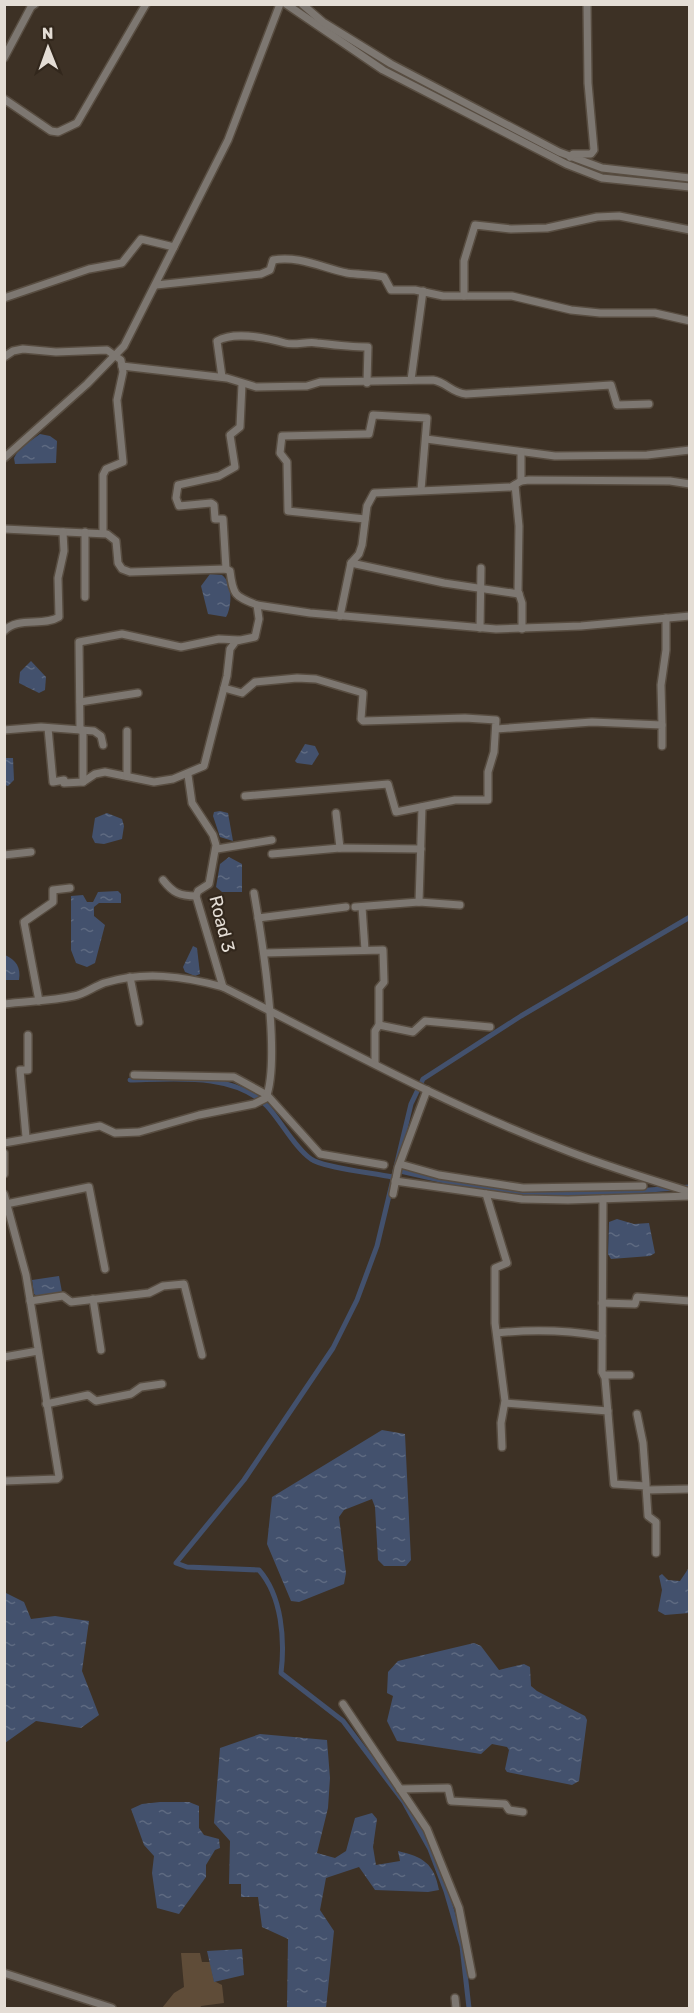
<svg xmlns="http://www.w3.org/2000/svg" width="694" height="2013" font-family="Rubik,sans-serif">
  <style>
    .green { fill: #5f4c38 }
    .water { fill: url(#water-ripples) }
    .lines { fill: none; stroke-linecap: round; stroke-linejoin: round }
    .canal { stroke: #43516d; stroke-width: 5 }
    .minor-casing { stroke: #584d41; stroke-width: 10 }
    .minor { stroke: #7d7771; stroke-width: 7 }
    .labels { text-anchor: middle; stroke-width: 4.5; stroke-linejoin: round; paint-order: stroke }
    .street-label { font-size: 18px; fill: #e4ddd5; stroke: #32271c }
  </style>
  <defs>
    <pattern id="water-ripples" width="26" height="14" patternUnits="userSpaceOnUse" patternTransform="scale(1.5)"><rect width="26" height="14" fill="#43516d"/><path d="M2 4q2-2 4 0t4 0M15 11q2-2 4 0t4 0" fill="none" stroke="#5e6a81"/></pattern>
  </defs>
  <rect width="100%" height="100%" fill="#3d3125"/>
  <!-- green -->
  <polygon class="green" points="181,1953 200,1953 202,1962 210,1962 214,1981 222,1985 224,2003 201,2006 200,2008 162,2008 174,1993 184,1987"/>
  <!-- water -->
  <g class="water">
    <polygon points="40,434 50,436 57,441 56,463 15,464 14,458 19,449"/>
    <path d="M210,574L222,575C233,583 232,607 226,617L208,614L201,586Z"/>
    <polygon points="31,661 46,677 45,690 39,693 19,683 20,672"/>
    <polygon points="305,744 315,746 319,754 312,765 297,763 295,761"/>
    <polygon points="5,758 13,758 14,780 8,786 5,785"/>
    <polygon points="220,811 228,813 233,841 220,837 213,816 214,812"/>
    <polygon points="107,813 122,819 124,826 122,839 104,844 95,843 92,837 95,818"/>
    <polygon points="229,857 242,864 242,892 222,892 216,887 220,864"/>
    <polygon points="118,891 121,894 121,903 99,903 94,907 94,916 105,925 95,963 87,967 76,963 71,950 71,896 83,895 87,902 93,902 98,892"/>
    <polygon points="193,946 197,948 200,974 195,976 185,972 183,967"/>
    <path d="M5,955C16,960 21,967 19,980H5Z"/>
    <polygon points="617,1219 634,1224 649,1223 655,1253 650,1256 611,1259 608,1254 609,1222"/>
    <polygon points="59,1276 62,1292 37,1296 34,1294 32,1280"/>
    <polygon points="382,1430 405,1434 411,1560 406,1566 384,1566 378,1560 375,1507 372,1499 344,1510 339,1517 346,1573 344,1584 299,1602 291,1601 267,1544 272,1497"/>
    <polygon points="688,1569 689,1613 665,1615 658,1611 662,1590 659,1576 662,1574 668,1580 680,1581"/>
    <polygon points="4,1592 24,1602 31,1619 55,1616 89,1621 82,1671 99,1715 81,1728 36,1721 5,1743"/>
    <polygon points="474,1643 481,1646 499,1670 524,1664 530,1667 531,1686 537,1691 585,1716 587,1720 579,1781 572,1785 507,1772 505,1769 509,1750 507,1747 492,1744 481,1754 397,1741 387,1721 393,1696 387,1693 388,1672 398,1661"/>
    <path d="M260,1734L327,1740L330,1778L328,1808L317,1853L335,1858L346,1851L355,1818L372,1813L377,1819L373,1847L376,1865L400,1861L398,1851C423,1857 434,1863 439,1890L428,1892L375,1890L359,1867L326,1878L320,1910L334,1931L326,2008H287L288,1939L262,1927L258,1897H241V1884H229L230,1841L214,1823L220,1748Z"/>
    <polygon points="160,1802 189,1802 199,1806 199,1828 204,1835 219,1839 220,1848 215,1850 206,1865 206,1877 179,1914 157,1908 152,1873 154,1856 144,1845 131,1809 142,1804"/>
    <polygon points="242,1949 244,1975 214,1982 207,1951"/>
  </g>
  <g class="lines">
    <!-- canal -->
    <g class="canal">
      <path d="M130,1080C173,1079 234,1072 267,1106C281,1121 295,1148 311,1159C323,1168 375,1173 392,1177"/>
      <path d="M396,1170C430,1178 465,1186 500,1191C562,1199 627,1191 690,1187"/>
      <path d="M469,2008L462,1946L446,1891L430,1849L404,1802L343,1721L281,1673C285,1640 282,1596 259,1570L187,1567L176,1563L244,1480L333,1348L357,1300L377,1246L411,1104L423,1079L521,1016L690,917"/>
    </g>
    <!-- minor casing -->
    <g class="minor-casing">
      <g id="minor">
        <polyline points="286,4 383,70 566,164 602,178 690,187"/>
        <polyline points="302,4 323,22 391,64 559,152 602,168 690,178"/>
        <polyline points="4,58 31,7 35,4"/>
        <polyline points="4,99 51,131 58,132 77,123 146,4"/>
        <polyline points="570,157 573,154 591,154 594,150 588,83 587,4"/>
        <path d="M156,285L261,274L270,270L273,260C298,255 323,268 347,273C359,275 372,274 384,277L391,290H415L443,296H512L571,310L600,313H655L690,321"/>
        <polyline points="464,296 464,261 475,225 511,229 547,228 597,217 619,216 690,230"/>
        <polyline points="4,298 89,269 122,263 141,239 174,247"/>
        <polyline points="4,357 13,351 23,349 56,352 107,350 121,360 123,372 117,400 123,462 106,469 103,475 103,533"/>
        <path d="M122,366L227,378L256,387L307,386L320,382L433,380C446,382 452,393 466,394L611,385L617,405L649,404"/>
        <path d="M222,377L217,341C234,331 267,338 285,343C295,346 307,341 317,343C334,345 350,347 368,347L367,383"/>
        <polyline points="411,380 423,291"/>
        <polyline points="426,439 555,456 647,455 690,450"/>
        <polyline points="4,458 87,384 124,346 228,140 280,4"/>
        <polyline points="521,481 521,452"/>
        <polyline points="515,485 519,526 518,591 522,603 522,629"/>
        <polyline points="365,519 288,511 287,462 280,453 282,436 366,434 369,434 373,415 427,418 421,490"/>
        <path d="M4,529L107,534L116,541L118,563L122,569L130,572L226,569L230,571C233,596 235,596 257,605L259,619L255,637L236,641L230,649L227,676L204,766L173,779L154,782L105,772L95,774L83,782L64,783V780L53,782L48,728"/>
        <polyline points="85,532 85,597"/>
        <polyline points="351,563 444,583 519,594"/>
        <polyline points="226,569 223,519 215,519 214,505 211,503 179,506 176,498 178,485 219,476 235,467 230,435 240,427 242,384"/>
        <polyline points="257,605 310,613 496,629 581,626 690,616"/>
        <polyline points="340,616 351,563 359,554 362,545 367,506 374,493 511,487 521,481 529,480 670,481 690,484"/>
        <polyline points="480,628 481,568"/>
        <path d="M4,631C18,616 43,627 59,617L58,578L64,551L63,532"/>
        <polyline points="224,688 242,693 255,682 297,678 316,679 363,693 361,719 363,721 465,718 496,720 494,752 488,772 488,800 455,800 396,812 388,784 245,796"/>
        <polyline points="80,702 138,693"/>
        <polyline points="662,725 661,685 666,650 666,618"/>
        <polyline points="496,729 592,722 662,725 662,746"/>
        <polyline points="4,730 41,727 94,731 101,736 103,745"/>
        <polyline points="80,730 79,642 122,634 181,647 219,639 239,640"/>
        <polyline points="127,731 127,776"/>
        <polyline points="188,775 192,803 213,835 216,845 209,884 198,891 196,896 223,987"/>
        <polyline points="83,782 83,730"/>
        <polyline points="336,813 340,848"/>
        <polyline points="217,849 272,840"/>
        <polyline points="272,854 340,848 421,849"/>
        <polyline points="4,855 31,852"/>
        <path d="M163,880C173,893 180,896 196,896"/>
        <polyline points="419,902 422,807"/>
        <polyline points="355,907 419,902 460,905"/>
        <polyline points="362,907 365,950"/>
        <polyline points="258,918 346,907"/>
        <polyline points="264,953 383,950 384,982 379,988 379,1025 375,1031 375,1063"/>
        <polyline points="130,977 139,1022"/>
        <polyline points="39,1001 24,922 53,902 53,890 70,888"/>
        <path d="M4,1004C28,1001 51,1001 74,996C85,994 93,987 104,983C144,971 183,976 223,987C334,1043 444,1104 560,1148C602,1165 646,1178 690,1192"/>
        <polyline points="379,1025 413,1032 425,1021 490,1027"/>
        <polyline points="134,1075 234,1077 267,1095 320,1154 384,1165"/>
        <polyline points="26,1137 20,1070 28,1070 28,1035"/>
        <path d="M4,1143L100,1126L115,1133L139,1132L199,1115L254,1104L266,1098C281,1058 262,938 254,893"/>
        <polyline points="4,1153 4,1174"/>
        <polyline points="400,1164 439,1175 523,1188 643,1186"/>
        <polyline points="395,1181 522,1199 568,1200 690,1196"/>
        <polyline points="4,1194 26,1275 59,1477 57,1479 4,1481"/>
        <polyline points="393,1194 398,1168 427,1090"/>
        <polyline points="486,1194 507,1263 495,1268 495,1323 505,1401 501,1423 502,1447"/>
        <polyline points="603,1199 602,1372 605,1378 614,1484 646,1486 648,1516 656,1522 656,1553"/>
        <polyline points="6,1204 89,1187 105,1269"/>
        <polyline points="93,1299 101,1350"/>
        <polyline points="30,1301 63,1296 71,1302 149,1293 163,1286 184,1284 202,1355"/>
        <polyline points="602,1303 635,1304 637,1297 690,1301"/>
        <path d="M497,1333C533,1329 566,1330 602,1336"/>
        <polyline points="4,1357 38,1351"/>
        <polyline points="604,1375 630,1375"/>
        <polyline points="505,1403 608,1411"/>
        <polyline points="46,1404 88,1395 96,1401 131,1394 141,1387 162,1384"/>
        <polyline points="637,1414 643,1443 646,1484"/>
        <polyline points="647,1490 690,1489"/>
        <polyline points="343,1704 427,1829 459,1908 472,1975"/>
        <polyline points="400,1789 448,1788 451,1801 505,1804 509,1810 523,1812"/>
        <polyline points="4,1973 112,2008"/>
        <polyline points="455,1998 456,2008"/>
      </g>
    </g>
    <!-- minor -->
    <use href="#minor" class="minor"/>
  </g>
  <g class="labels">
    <!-- street labels -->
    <g class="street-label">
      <text transform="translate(222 924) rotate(76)" y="6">Road 3</text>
    </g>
  </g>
  <!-- border -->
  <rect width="694" height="2013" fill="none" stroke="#e4ddd5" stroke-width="12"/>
  <!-- north arrow -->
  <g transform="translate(48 48) rotate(359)" stroke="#32271c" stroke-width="4.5" paint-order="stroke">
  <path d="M0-4.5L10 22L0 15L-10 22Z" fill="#e4ddd5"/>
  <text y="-9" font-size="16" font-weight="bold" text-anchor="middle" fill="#e4ddd5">N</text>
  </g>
</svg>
